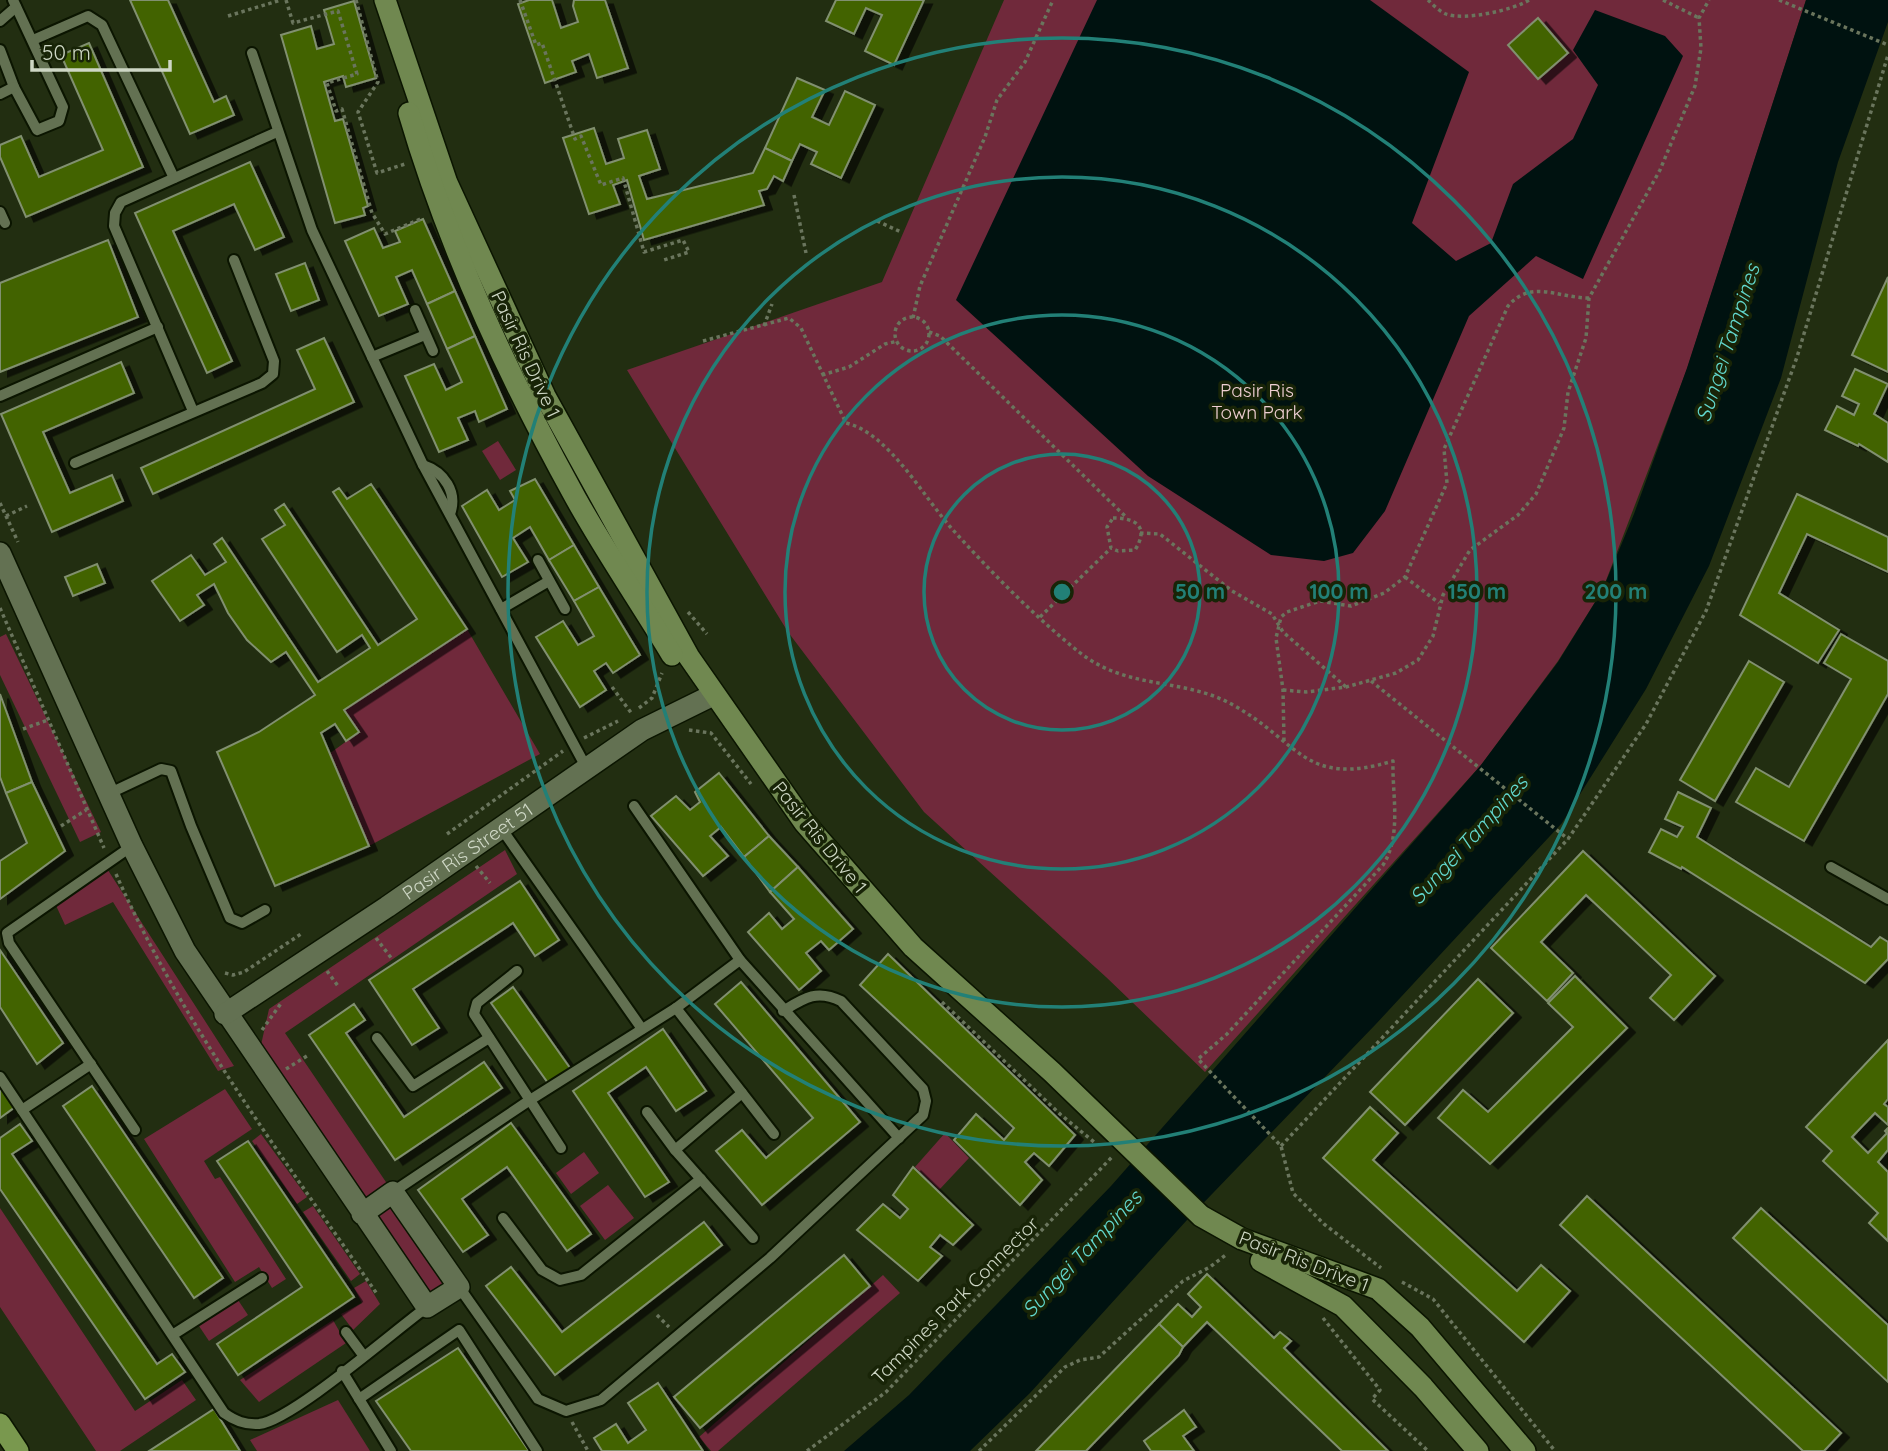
<svg xmlns="http://www.w3.org/2000/svg" width="1888" height="1451" font-family="Quicksand,sans-serif">
  <style>
    .green { fill: #70293b }
    .water { fill: #001210 }
    .building { fill: #436300; stroke: #81906f; stroke-width: 2; filter: url(#shadow) }
    .lines { fill: none; stroke-linecap: round; stroke-linejoin: round }
    .lane-casing { stroke: #0b1500; stroke-width: 14 }
    .street-casing { stroke: #0b1500; stroke-width: 24 }
    .primary-casing { stroke: #0b1500; stroke-width: 24 }
    .highway-casing { stroke: #0b1500; stroke-width: 24 }
    .path { stroke: #6a755d; stroke-width: 3.5; stroke-dasharray: 3.5 3.5; stroke-linecap: butt }
    .lane { stroke: #637152; stroke-width: 10 }
    .street { stroke: #637152; stroke-width: 21 }
    .primary { stroke: #708850; stroke-width: 21 }
    .highway { stroke: #79984e; stroke-width: 21 }
    .ring { fill: none; stroke: #228077; stroke-width: 3.5 }
    .labels { text-anchor: middle; stroke-width: 7; stroke-linejoin: round; paint-order: stroke }
    .street-label { font-size: 19px; fill: #ced7c5; stroke: #182407 }
    .park-label { font-size: 19px; fill: #efcfd3; stroke: #182407 }
    .water-label { font-size: 21px; font-style: italic; fill: #62d8ce; stroke: #182407 }
    .centre { fill: #228077; stroke: #182407; stroke-width: 3.5 }
    .ring-label { font-size: 21px; text-anchor: middle; font-weight: bold; fill: #228077; stroke: #182407; stroke-width: 7; stroke-linejoin: round; paint-order: stroke }
  </style>
  <defs>
    <filter id="shadow"><feDropShadow dx="8" dy="4.5" stdDeviation="0" flood-color="#0009"/></filter>
  </defs>
  <rect width="100%" height="100%" fill="#222e11"/>
  <!-- green -->
  <g class="green">
    <polygon points="1004,0 1806,0 1687,369 1602,591 1558,661 1481,765 1205,1072 1106,977 924,812 788,632 627,370 882,282"/>
    <polygon points="498,441 516,470 500,480 482,451"/>
    <polygon points="467,629 540,754 369,846 329,754 359,732 344,710"/>
    <polygon points="6,634 101,832 80,842 0,675 0,637"/>
    <polygon points="505,850 517,874 285,1033 390,1188 366,1200 261,1045 269,1009"/>
    <polygon points="104,864 234,1066 218,1071 113,902 65,925 53,899"/>
    <polygon points="225,1089 252,1129 204,1161 215,1179 220,1177 286,1279 272,1288 259,1267 235,1282 144,1139"/>
    <polygon points="945,1133 969,1158 939,1190 915,1167"/>
    <polygon points="261,1134 307,1197 297,1204 252,1141"/>
    <polygon points="584,1152 599,1173 571,1194 556,1173"/>
    <polygon points="608,1185 634,1218 605,1240 580,1206"/>
    <polygon points="393,1192 459,1287 427,1307 362,1214"/>
    <polygon points="313,1206 360,1274 351,1281 303,1212"/>
    <polygon points="0,1208 135,1411 182,1380 196,1400 120,1451 96,1451 0,1307"/>
    <polygon points="883,1275 900,1293 718,1451 711,1451 699,1437"/>
    <polygon points="366,1281 380,1304 353,1330 341,1314 362,1303 354,1288"/>
    <polygon points="238,1300 248,1315 209,1341 199,1326"/>
    <polygon points="333,1320 346,1343 259,1402 240,1380"/>
    <polygon points="338,1400 370,1451 257,1451 250,1440"/>
  </g>
  <!-- water -->
  <g class="water">
    <polygon points="1097,0 1370,0 1469,72 1412,223 1456,261 1491,243 1513,184 1573,139 1598,85 1573,50 1595,10 1665,36 1683,56 1583,279 1536,256 1469,316 1385,511 1353,553 1324,561 1271,555 1148,476 956,300"/>
    <polygon points="1806,0 1888,0 1888,22 1838,162 1781,378 1709,566 1646,689 1562,823 1376,1024 1187,1220 1030,1393 970,1451 844,1451 909,1395 1111,1186 1481,765 1558,662 1602,591 1634,514 1687,368"/>
  </g>
  <!-- building -->
  <g class="building">
    <polygon points="130,0 168,0 214,102 226,96 234,115 190,134"/>
    <polygon points="529,0 552,0 561,28 578,22 573,6 574,0 605,0 628,68 597,78 589,54 572,61 576,72 545,83 518,4"/>
    <polygon points="836,0 924,0 894,65 865,51 882,15 866,8 854,34 826,21"/>
    <polygon points="354,1 376,78 346,87 343,76 324,82 335,121 343,119 368,206 363,208 365,215 335,223 281,35 311,26 317,49 334,44 324,10"/>
    <polygon points="1538,18 1568,53 1538,79 1508,45"/>
    <polygon points="89,43 143,167 26,217 0,157 0,145 21,136 39,177 103,150 61,55"/>
    <polygon points="797,78 825,90 812,117 829,125 845,91 875,105 841,178 811,164 817,152 800,144 792,161 765,148"/>
    <polygon points="594,128 606,164 624,158 618,139 647,130 660,169 639,176 647,199 753,173 765,148 792,161 783,181 774,176 767,189 759,191 764,205 644,240 627,180 613,185 620,204 589,214 563,138"/>
    <polygon points="250,162 284,237 255,250 234,204 173,231 232,361 207,373 135,213"/>
    <polygon points="423,219 455,291 427,304 412,270 396,277 408,304 379,316 345,241 374,228 383,248 400,242 395,231"/>
    <polygon points="108,240 138,317 0,372 0,283"/>
    <polygon points="305,263 319,300 291,311 276,274"/>
    <polygon points="1888,277 1888,372 1852,355"/>
    <polygon points="455,291 475,336 447,349 427,304"/>
    <polygon points="475,336 507,409 479,422 475,411 458,418 468,440 439,452 405,376 434,364 446,390 462,382 447,349"/>
    <polygon points="324,338 354,402 153,494 141,468 315,389 297,350"/>
    <polygon points="121,362 134,393 43,432 70,493 112,475 123,501 52,532 1,414"/>
    <polygon points="1855,369 1888,384 1874,414 1888,423 1888,462 1859,444 1858,446 1825,430 1837,406 1854,415 1859,404 1842,396"/>
    <polygon points="535,479 574,545 549,560 530,527 513,538 528,562 502,577 462,506 487,490 499,510 515,500 510,491"/>
    <polygon points="371,484 467,629 344,710 359,732 346,741 335,724 321,733 369,846 275,886 217,752 259,732 315,695 286,652 271,662 247,640 228,613 214,584 197,595 204,605 180,621 152,581 191,555 205,575 226,562 214,544 222,538 318,682 370,648 362,635 337,652 262,539 285,525 275,510 284,504 378,645 417,619 333,492 339,488 347,499"/>
    <polygon points="1797,494 1888,537 1888,572 1807,534 1779,593 1839,630 1818,663 1740,615"/>
    <polygon points="574,545 599,587 574,601 549,560"/>
    <polygon points="97,564 105,583 73,596 65,577"/>
    <polygon points="599,587 640,655 613,673 606,663 594,671 606,690 580,707 536,637 563,621 578,645 594,636 574,601"/>
    <polygon points="1841,634 1888,661 1888,694 1804,841 1736,802 1756,768 1789,787 1851,679 1824,663"/>
    <polygon points="1749,661 1784,682 1715,801 1680,780"/>
    <polygon points="0,694 32,782 6,793 0,777"/>
    <polygon points="719,773 769,836 744,857 721,827 710,836 728,856 703,876 651,816 676,796 690,810 700,802 695,792"/>
    <polygon points="32,782 65,851 0,899 0,861 27,843 6,793"/>
    <polygon points="1678,792 1711,808 1697,837 1871,947 1880,937 1888,942 1888,959 1865,983 1682,867 1681,869 1649,852 1661,829 1677,837 1683,827 1665,819"/>
    <polygon points="769,836 798,867 770,892 744,857"/>
    <polygon points="1583,851 1715,976 1674,1020 1650,998 1671,975 1586,895 1541,942 1573,973 1547,1001 1491,948"/>
    <polygon points="798,867 853,929 829,950 821,941 806,953 821,971 799,990 748,932 769,913 782,929 794,919 770,892"/>
    <polygon points="520,881 559,940 535,956 513,923 413,989 439,1028 412,1045 369,980"/>
    <polygon points="0,950 63,1043 37,1064 0,1007"/>
    <polygon points="888,954 1075,1135 1049,1166 1034,1153 1025,1162 1042,1180 1020,1205 954,1140 976,1114 1004,1140 1014,1128 860,985"/>
    <polygon points="1575,976 1627,1028 1490,1164 1438,1118 1463,1090 1488,1112 1573,1027 1548,1003"/>
    <polygon points="1478,979 1513,1013 1405,1125 1370,1092"/>
    <polygon points="741,982 860,1122 762,1205 716,1151 742,1130 766,1158 813,1118 715,1004"/>
    <polygon points="513,987 570,1068 548,1083 491,1003"/>
    <polygon points="354,1004 365,1020 346,1033 404,1117 484,1062 502,1088 395,1160 309,1035"/>
    <polygon points="663,1029 706,1091 676,1111 646,1067 608,1093 669,1182 645,1197 573,1091"/>
    <polygon points="1888,1040 1888,1099 1884,1104 1888,1107 1888,1125 1875,1113 1852,1137 1868,1153 1887,1133 1885,1131 1888,1128 1888,1150 1878,1162 1888,1172 1888,1241 1869,1223 1878,1213 1823,1161 1832,1151 1806,1127"/>
    <polygon points="92,1086 223,1278 194,1298 63,1106"/>
    <polygon points="0,1087 15,1107 0,1118"/>
    <polygon points="1370,1107 1398,1133 1373,1160 1517,1291 1541,1265 1570,1291 1524,1342 1323,1158"/>
    <polygon points="511,1123 591,1234 567,1251 507,1167 462,1199 488,1235 463,1252 418,1190"/>
    <polygon points="20,1124 32,1141 12,1154 157,1364 172,1354 185,1372 145,1399 0,1189 0,1138"/>
    <polygon points="248,1141 354,1297 238,1375 217,1344 302,1287 217,1161"/>
    <polygon points="913,1167 973,1225 953,1245 940,1235 930,1247 942,1256 918,1281 857,1230 883,1204 900,1218 908,1209 893,1195"/>
    <polygon points="1587,1196 1841,1433 1824,1451 1803,1451 1560,1225"/>
    <polygon points="1761,1208 1888,1325 1888,1382 1733,1238"/>
    <polygon points="704,1222 722,1245 555,1375 486,1286 511,1267 562,1332"/>
    <polygon points="844,1255 870,1286 700,1428 674,1397"/>
    <polygon points="1207,1274 1274,1338 1280,1332 1291,1341 1284,1348 1388,1451 1342,1451 1207,1322 1183,1347 1159,1324 1178,1304 1192,1317 1201,1307 1188,1294"/>
    <polygon points="1159,1324 1183,1347 1179,1355 1086,1451 1036,1451"/>
    <polygon points="458,1348 529,1451 411,1451 376,1401"/>
    <polygon points="658,1383 703,1451 602,1451 594,1438 616,1424 628,1443 646,1430 628,1403"/>
    <polygon points="214,1409 240,1451 149,1451"/>
    <polygon points="1184,1410 1196,1427 1183,1436 1194,1451 1151,1451 1144,1441"/>
  </g>
  <g class="lines">
    <!-- lane casing -->
    <g class="lane-casing">
      <g id="lane">
        <polyline points="0,21 16,7"/>
        <polyline points="33,40 88,16 102,25 174,178"/>
        <polyline points="0,50 14,87 37,130 59,121 63,107 13,0"/>
        <polyline points="252,53 312,230 423,465 586,767"/>
        <polyline points="0,94 14,87"/>
        <polyline points="0,212 5,223"/>
        <polyline points="415,310 433,351"/>
        <polyline points="372,357 425,335"/>
        <polyline points="0,396 158,327"/>
        <polyline points="193,411 114,226 115,213 121,202 277,132"/>
        <polyline points="75,463 262,383 273,374 274,361 234,260"/>
        <path d="M423,465C444,472 458,492 450,514"/>
        <polyline points="538,560 565,609"/>
        <polyline points="501,609 549,581"/>
        <polyline points="108,794 161,769 171,771 191,826 230,918 242,923 265,910"/>
        <polyline points="634,806 740,960 899,1138"/>
        <polyline points="501,828 642,1029"/>
        <polyline points="132,846 7,933 9,943 135,1130"/>
        <polyline points="1831,867 1888,899"/>
        <polyline points="517,971 477,1003 474,1014 561,1148"/>
        <polyline points="676,1008 774,1134"/>
        <polyline points="377,1038 413,1086 489,1038"/>
        <path d="M0,1077L224,1413C235,1421 245,1425 259,1424C291,1421 394,1331 427,1307"/>
        <polyline points="742,1093 675,1150 753,1238"/>
        <polyline points="22,1110 91,1064"/>
        <polyline points="647,1112 675,1150"/>
        <polyline points="393,1192 530,1100 676,1008 740,960"/>
        <polyline points="503,1218 542,1270 560,1280 581,1275 701,1179"/>
        <path d="M459,1287L538,1399L566,1411L601,1400L770,1258L923,1115L926,1101L923,1089L841,1001C817,989 804,998 783,1011"/>
        <polyline points="346,1332 363,1355"/>
        <polyline points="174,1334 262,1278"/>
        <polyline points="342,1371 391,1451"/>
        <polyline points="359,1399 459,1330 537,1451"/>
      </g>
    </g>
    <!-- street casing -->
    <g class="street-casing">
      <g id="street">
        <polyline points="0,553 132,846 185,951 427,1307 459,1287 393,1192 362,1214"/>
        <path id="s1" d="M225,1014L387,907L642,730L713,695"/>
      </g>
    </g>
    <!-- primary casing -->
    <g class="primary-casing">
      <g id="primary">
        <polyline points="385,0 447,183 545,396 689,657 804,822 913,947 1052,1072 1201,1216 1242,1239 1378,1289 1420,1327 1525,1451"/>
        <path d="M409,113C448,246 508,376 575,497C605,551 640,602 672,655"/>
        <polyline points="1261,1261 1343,1306 1423,1387 1478,1451"/>
      </g>
    </g>
    <!-- highway casing -->
    <g class="highway-casing">
      <polyline id="highway" points="0,1424 18,1451"/>
    </g>
    <!-- path -->
    <g class="path">
      <polyline points="286,0 293,23 338,11 357,74 327,83 336,111 342,109 372,213 385,234 423,218"/>
      <polyline points="356,0 378,82 358,112 377,173 405,164"/>
      <polyline points="520,0 536,45 542,43 575,139 581,136 601,185 623,178 644,252 683,240 689,252 664,260"/>
      <path d="M1428,0C1433,5 1439,11 1446,14C1463,21 1514,10 1529,0"/>
      <polyline points="1663,0 1699,18"/>
      <polyline points="1779,0 1888,45"/>
      <polyline points="228,16 281,0"/>
      <polyline points="794,195 806,253"/>
      <polyline points="877,221 901,232"/>
      <circle cx="912" cy="334" r="17"/>
      <polyline points="913,318 920,286 985,137 997,100 1025,62 1053,0"/>
      <polyline points="764,326 772,304"/>
      <polyline points="929,332 940,336 1127,518"/>
      <path d="M703,341L789,318L801,328L846,423C889,433 924,498 953,530C992,573 1034,616 1079,652C1128,691 1184,677 1233,705C1300,742 1304,788 1393,761C1392,795 1402,835 1383,865L1227,1034L1198,1059L1281,1146L1293,1193L1324,1224L1381,1268"/>
      <polyline points="822,375 849,367 885,344 898,341"/>
      <polyline points="0,503 18,542"/>
      <polyline points="6,516 27,506"/>
      <path d="M1113,518C1135,518 1150,526 1135,550L1118,551L1111,548L1107,527Z"/>
      <polyline points="1140,533 1160,534 1232,591 1272,614 1283,632 1346,687"/>
      <polyline points="1405,577 1439,603"/>
      <polyline points="0,608 104,848"/>
      <polyline points="688,612 707,634"/>
      <polyline points="1040,617 1111,548"/>
      <polyline points="1371,681 1568,839"/>
      <polyline points="612,687 632,714"/>
      <polyline points="1283,690 1306,692 1346,687 1396,673 1418,660 1433,636 1443,595 1470,550 1518,515 1536,494 1564,428 1568,392 1586,338 1589,298 1660,170 1695,86 1701,48 1699,18 1709,0"/>
      <polyline points="639,708 652,698 662,673"/>
      <polyline points="23,729 48,720"/>
      <polyline points="689,730 711,733 751,784"/>
      <polyline points="584,738 618,721"/>
      <path d="M1284,741L1283,690L1276,638L1281,617L1287,612L1320,601L1351,606L1384,593L1405,577L1447,483L1444,449L1508,306C1531,279 1558,298 1589,298"/>
      <polyline points="61,826 86,810"/>
      <polyline points="447,834 563,751"/>
      <polyline points="476,866 490,883"/>
      <path d="M116,874C183,1026 284,1158 377,1294"/>
      <polyline points="376,938 392,959"/>
      <polyline points="327,971 338,986"/>
      <polyline points="225,973 233,975 244,972 301,934"/>
      <polyline points="942,1002 1061,1115 1094,1142"/>
      <polyline points="262,1030 282,1002"/>
      <polyline points="286,1069 307,1056"/>
      <polyline points="1281,1146 1568,839 1646,724 1706,611 1797,357 1888,55"/>
      <polyline points="1402,1282 1433,1299 1555,1451"/>
      <polyline points="657,1315 669,1327"/>
      <polyline points="1323,1318 1380,1390 1372,1399 1428,1451"/>
      <polyline points="572,1422 588,1451"/>
      <polyline points="807,1451 886,1392 1112,1157"/>
      <polyline points="979,1451 1065,1367 1080,1360 1099,1357 1183,1281 1210,1267 1227,1254"/>
    </g>
    <!-- lane -->
    <use href="#lane" class="lane"/>
    <!-- street -->
    <use href="#street" class="street"/>
    <!-- primary -->
    <use href="#primary" class="primary"/>
    <!-- highway -->
    <use href="#highway" class="highway"/>
  </g>
  <!-- distance rings -->
  <g class="ring">
    <circle cx="1062" cy="592" r="138"/>
    <circle cx="1062" cy="592" r="277"/>
    <circle cx="1062" cy="592" r="415"/>
    <circle cx="1062" cy="592" r="554"/>
  </g>
  <g class="labels">
    <!-- street labels -->
    <g class="street-label">
      <text transform="translate(526 354) rotate(65)" y="7">Pasir Ris Drive 1</text>
      <text transform="translate(820 837) rotate(51)" y="7">Pasir Ris Drive 1</text>
      <text dy="7" stroke="none"><textPath href="#s1" startOffset="292">Pasir Ris Street 51</textPath></text>
      <text transform="translate(1304 1261) rotate(21)" y="7">Pasir Ris Drive 1</text>
      <text transform="translate(955 1300) rotate(-45)" y="7">Tampines Park Connector</text>
    </g>
    <!-- park labels -->
    <g class="park-label">
      <text x="1257" y="397">Pasir Ris<tspan x="1257" dy="22">Town Park</tspan></text>
    </g>
    <!-- water labels -->
    <g class="water-label">
      <text transform="translate(1728 343) rotate(-72)" y="7">Sungei Tampines</text>
      <text transform="translate(1469 840) rotate(-48)" y="7">Sungei Tampines</text>
      <text transform="translate(1082 1254) rotate(-47)" y="7">Sungei Tampines</text>
    </g>
  </g>
  <circle cx="1062" cy="592" r="10" class="centre"/>
  <g class="ring-label">
    <text x="1200" y="599">50 m</text>
    <text x="1339" y="599">100 m</text>
    <text x="1477" y="599">150 m</text>
    <text x="1616" y="599">200 m</text>
  </g>
  <!-- scale -->
  <path d="M32 60v10h138v-10" fill="none" stroke="#ced7c5" stroke-width="3.5"/>
  <text x="42" y="60" font-size="21" fill="#ced7c5" stroke="#182407" stroke-width="5" paint-order="stroke">50 m</text>
</svg>
